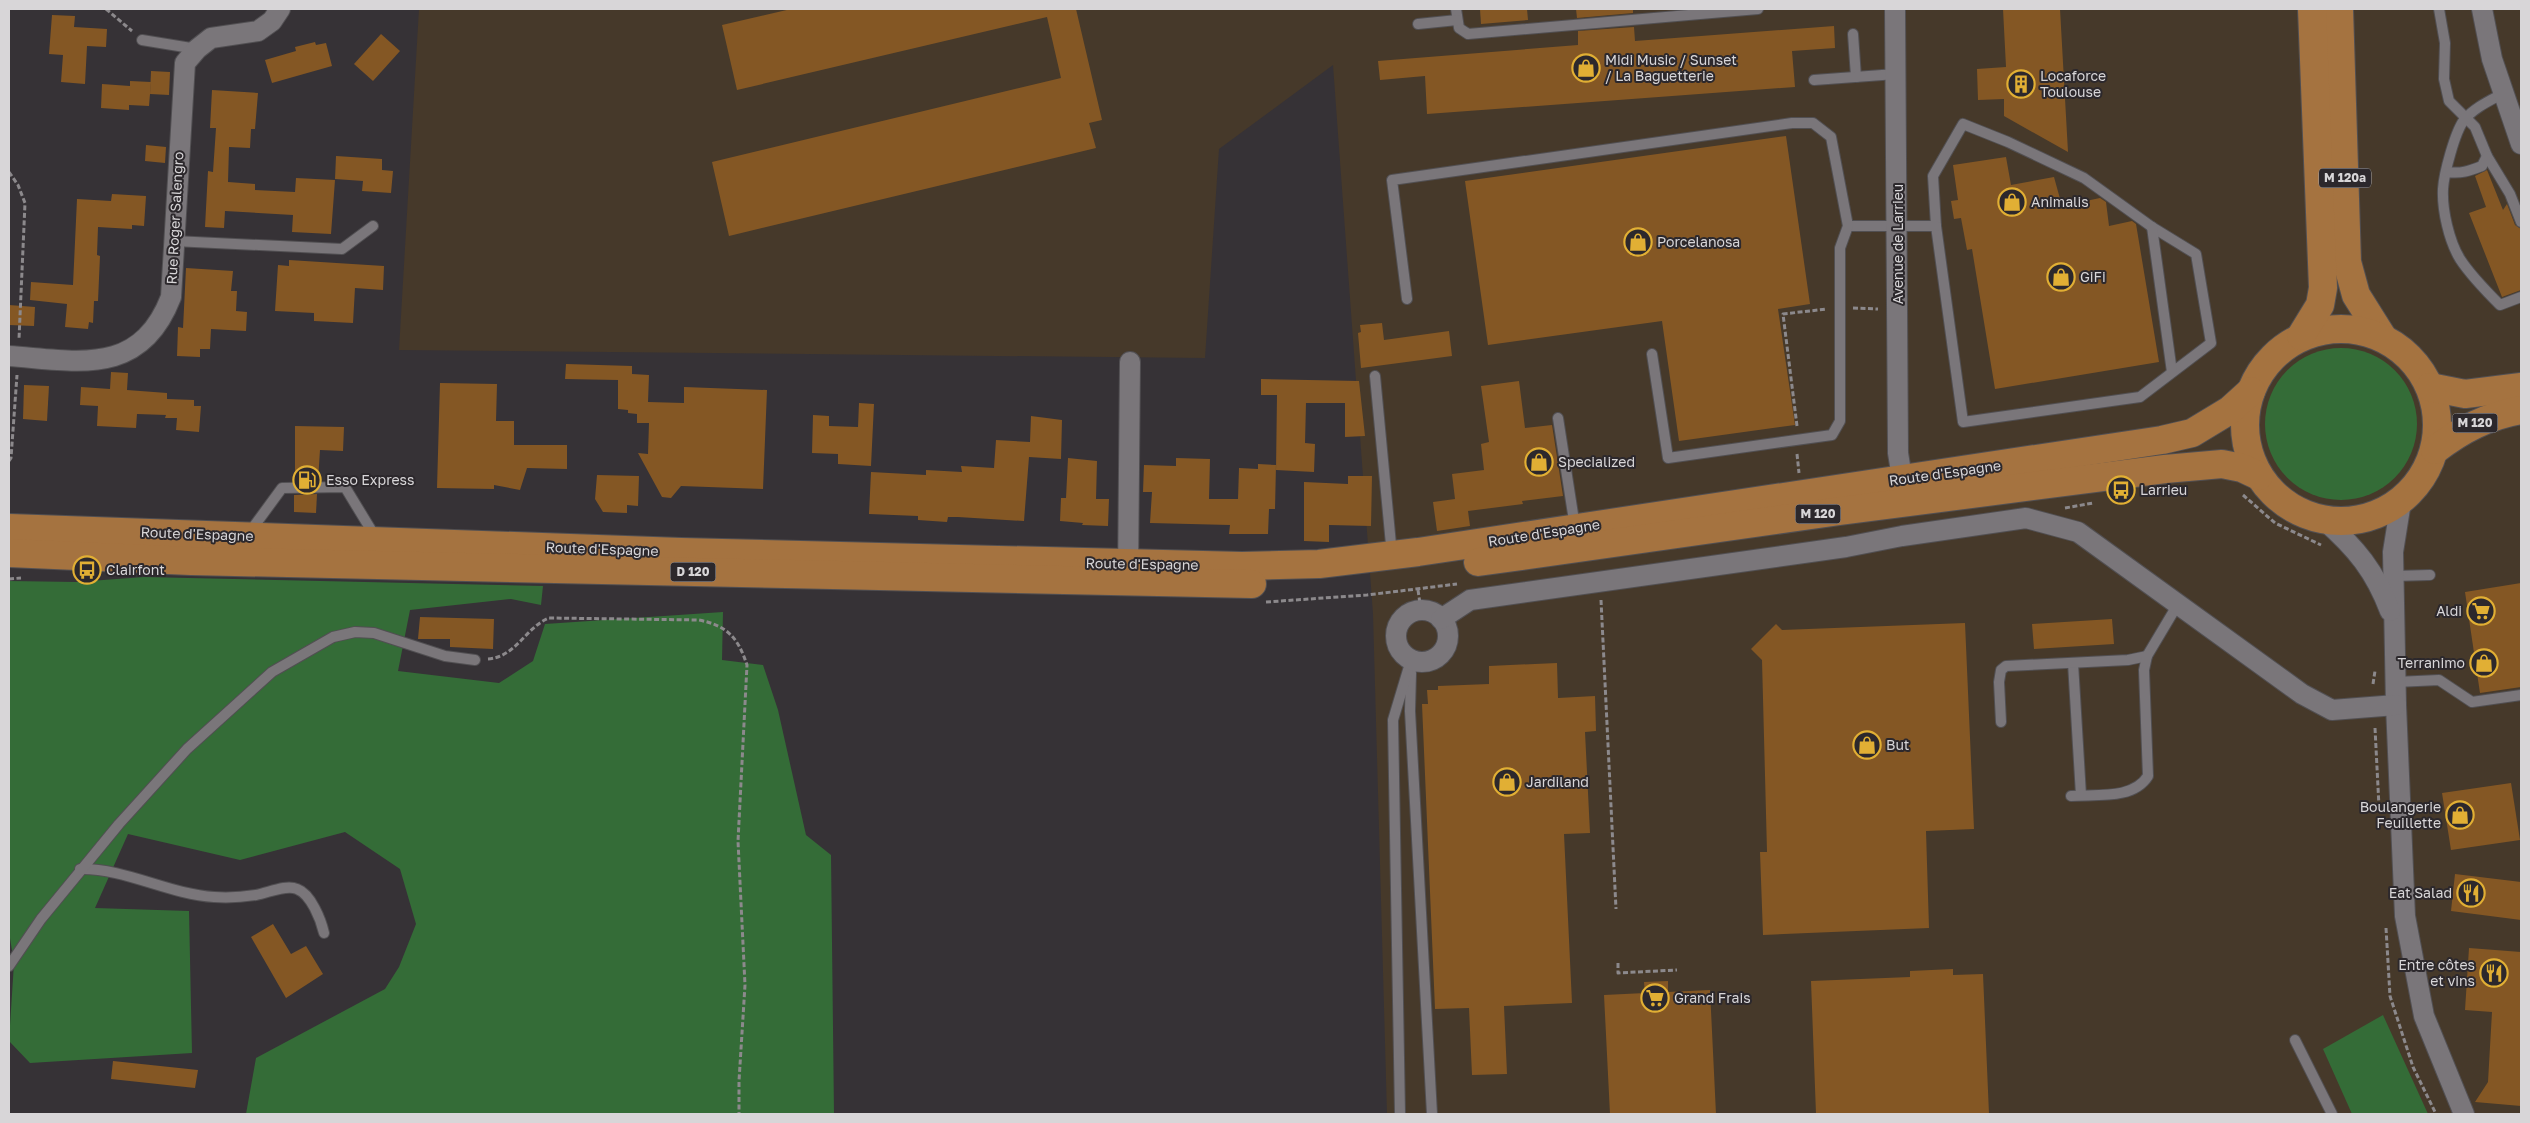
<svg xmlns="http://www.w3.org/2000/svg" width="2530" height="1123" font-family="'Golos Text',sans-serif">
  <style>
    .industrial { fill: #46392a }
    .green { fill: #346c37 }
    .building { fill: #845724 }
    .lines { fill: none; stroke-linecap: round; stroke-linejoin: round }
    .service-casing { stroke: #514f52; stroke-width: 12 }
    .minor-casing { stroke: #514f52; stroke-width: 22 }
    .primary-casing { stroke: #514f52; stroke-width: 30 }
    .path { stroke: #8c898c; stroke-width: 3; stroke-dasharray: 5 2.5; stroke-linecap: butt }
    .service { stroke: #7a767a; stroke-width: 10 }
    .minor { stroke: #7a767a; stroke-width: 20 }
    .primary { stroke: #a57340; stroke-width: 28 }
    .labels { text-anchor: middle; stroke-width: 4; stroke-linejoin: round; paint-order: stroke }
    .shield { fill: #2c282c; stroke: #a4a2a4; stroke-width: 1 }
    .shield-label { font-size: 12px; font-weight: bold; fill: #d8d6d8 }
    .poi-label { font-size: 14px; fill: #d8d6d8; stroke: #2c282c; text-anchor: start }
    .street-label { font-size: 14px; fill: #d8d6d8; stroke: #2c282c }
  </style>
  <rect width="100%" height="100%" fill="#363236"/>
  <!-- industrial -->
  <polygon class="industrial" points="419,9 2521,9 2521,1114 1387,1114 1373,614 1333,65 1219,149 1205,358 399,350"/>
  <!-- green -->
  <g class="green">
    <circle cx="2341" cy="424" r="76"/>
    <polygon points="144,577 543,586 541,605 511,599 410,610 398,671 499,683 533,661 545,624 723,612 722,660 763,665 778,710 806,835 831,855 834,1114 246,1114 256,1058 385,989 399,967 416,924 400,869 345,832 240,860 128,834 95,908 189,911 192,1053 30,1063 9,1041 14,963 9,932 9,581 76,582"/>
    <polygon points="2383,1015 2428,1114 2352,1114 2323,1049"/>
  </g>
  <!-- building -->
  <g class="building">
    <polygon points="791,9 1076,9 1102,120 1089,123 1096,148 729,236 712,162 1061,78 1047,17 737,90 722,25"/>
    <polygon points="1480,9 1527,9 1528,20 1481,24"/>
    <polygon points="1576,9 1633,9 1633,13 1577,18"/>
    <polygon points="2003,9 2060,9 2068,152 2004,116 2004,99 1978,100 1977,69 2006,67"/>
    <polygon points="52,15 75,16 74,27 107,29 106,47 87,46 85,84 61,82 63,55 49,54"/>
    <polygon points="1834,26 1835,48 1792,51 1795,87 1427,114 1425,76 1380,80 1378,61 1578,45 1578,31 1634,27 1635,41"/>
    <polygon points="381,34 400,51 373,81 354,64"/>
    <polygon points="315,42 316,45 326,43 332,66 272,83 265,60 296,51 295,47"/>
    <polygon points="151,71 170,72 169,95 150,94"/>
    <polygon points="130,81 151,82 149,106 129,105 129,110 101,108 102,84 130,86"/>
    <polygon points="212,90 258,93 255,129 251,129 250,148 229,147 228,182 255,184 255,190 295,192 296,178 335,180 331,234 292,232 293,215 225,211 224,228 205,227 208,171 213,172 216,128 210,128"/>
    <polygon points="1786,136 1810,304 1778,309 1795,425 1679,441 1662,321 1488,345 1465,181"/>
    <polygon points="146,145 166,147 165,163 145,161"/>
    <polygon points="336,156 382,159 382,170 393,171 391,193 362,191 363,181 335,179"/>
    <polygon points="2006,157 2011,185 2054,177 2062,206 2100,198 2106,202 2109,226 2132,221 2136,224 2159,362 1995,389 1972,249 1967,250 1961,218 1954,219 1951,201 1958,200 1953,165"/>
    <polygon points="2487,170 2503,210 2507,204 2515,225 2521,229 2521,290 2502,297 2469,213 2486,207 2475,176"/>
    <polygon points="112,194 146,196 144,226 132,225 132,229 98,227 97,255 100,256 98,301 94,301 93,323 89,322 88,329 65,327 67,304 30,300 31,282 73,285 77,199 111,201"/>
    <polygon points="289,260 384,266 383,290 355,288 353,323 314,321 314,313 275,311 278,265 289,266"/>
    <polygon points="186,268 233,271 231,291 237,291 236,311 247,312 246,331 211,329 210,349 200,349 200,357 177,356 178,327 183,328"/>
    <polygon points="9,305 35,307 34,326 9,325"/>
    <polygon points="1382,323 1384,340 1449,331 1452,356 1361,368 1358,333 1361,332 1360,325"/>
    <polygon points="566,364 632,366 632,374 649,375 648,402 684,403 684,387 767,390 763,489 681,486 671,498 662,497 638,453 648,454 649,423 637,423 637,414 628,413 628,410 618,409 618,380 565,379"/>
    <polygon points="111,372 128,373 127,390 167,393 167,399 194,400 194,406 201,406 199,432 176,430 177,418 165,418 166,415 137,414 136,428 97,426 98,406 80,405 81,387 110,389"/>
    <polygon points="1261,379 1359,381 1365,436 1345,437 1345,403 1306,403 1305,443 1315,444 1314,472 1276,470 1277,395 1261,395"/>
    <polygon points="1519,381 1525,428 1552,425 1563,496 1522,501 1523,504 1468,511 1470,526 1437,531 1433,502 1455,499 1452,474 1484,470 1481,444 1489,442 1481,386"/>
    <polygon points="440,383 497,384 496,421 514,421 514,445 567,445 567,469 527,468 520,490 494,485 494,489 437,488"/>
    <polygon points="24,385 49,386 47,421 23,419"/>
    <polygon points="859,403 874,404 871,466 838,464 838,454 812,453 813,415 829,416 829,426 858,427"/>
    <polygon points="1031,416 1062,420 1061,459 1029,457 1024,521 958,517 948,517 947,522 918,520 918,516 869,514 871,472 926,475 926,470 962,472 961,466 994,468 996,440 1030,442"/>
    <polygon points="295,426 344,427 343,451 320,450 318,481 295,481"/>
    <polygon points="1068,458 1097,461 1096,499 1109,499 1108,526 1082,525 1083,523 1060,521 1061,498 1066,498"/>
    <polygon points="1176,458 1210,459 1209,499 1238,499 1239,468 1258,469 1258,464 1276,465 1275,509 1269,509 1268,534 1229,534 1230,525 1150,523 1152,492 1143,492 1144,465 1176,466"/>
    <polygon points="597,475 639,476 638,506 627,505 627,513 603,512 595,499"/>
    <polygon points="1348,476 1372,476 1371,526 1329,525 1329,542 1304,541 1304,482 1348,484"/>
    <polygon points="317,494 316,513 294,512 294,495"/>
    <polygon points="2521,583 2521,687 2480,693 2465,592"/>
    <polygon points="420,617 494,619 493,649 450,647 450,639 418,639"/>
    <polygon points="2112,619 2114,644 2034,649 2032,624"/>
    <polygon points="1965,623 1974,829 1926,831 1929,928 1763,935 1760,852 1767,852 1762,660 1751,649 1776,624 1782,630"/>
    <polygon points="1557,663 1558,698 1595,696 1596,731 1585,732 1590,833 1564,834 1572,1003 1504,1006 1507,1074 1472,1075 1469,1008 1435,1009 1422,704 1428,704 1427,690 1438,690 1438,686 1489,684 1489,666"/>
    <polygon points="2511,783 2520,840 2451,850 2442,793"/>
    <polygon points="2455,874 2521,882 2521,920 2451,911"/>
    <polygon points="273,924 291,954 306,946 323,974 286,998 251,937"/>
    <polygon points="2469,948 2521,952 2521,1106 2475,1102 2488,1082 2492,1012 2465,1010"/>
    <polygon points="1953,969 1953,975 1983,974 1989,1114 1816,1114 1811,981 1910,977 1910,971"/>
    <polygon points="1668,981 1668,992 1710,990 1716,1114 1610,1114 1604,995 1645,993 1644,982"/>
    <polygon points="113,1061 198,1070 195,1088 111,1079"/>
  </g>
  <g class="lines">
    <!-- service casing -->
    <g class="service-casing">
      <g id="service">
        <polyline points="1456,9 1459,28 1468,34 1758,9"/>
        <polyline points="2439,9 2445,43 2444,79 2449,101 2475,127 2487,156 2510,194 2521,222"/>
        <polyline points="1418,24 1457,20"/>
        <polyline points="1853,34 1856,77"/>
        <polyline points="142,40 197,49"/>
        <polyline points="1814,80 1896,74"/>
        <path d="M2502,94C2489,101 2474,108 2464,120C2455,132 2444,173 2443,189C2442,210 2449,241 2460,259C2471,276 2486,291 2500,305L2521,297"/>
        <polygon points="1963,124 2008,142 2084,178 2152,227 2196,254 2211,343 2140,397 1963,422 1936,226 1933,176"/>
        <path d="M2447,172C2461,174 2469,171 2482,166L2487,156"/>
        <polyline points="1848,226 1936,226"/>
        <polyline points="2152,227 2172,372"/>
        <polyline points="174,241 342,249 373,226"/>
        <polyline points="1407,299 1392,180 1792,123 1813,123 1831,137 1848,226 1840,248 1840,421 1832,435 1668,458 1652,354"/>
        <polyline points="1375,376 1392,555"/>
        <polyline points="1558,418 1575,527"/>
        <polyline points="249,533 282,488 345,487 376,538"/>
        <polyline points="2394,576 2430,575"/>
        <polyline points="2073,663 2081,795"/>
        <polyline points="1411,673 1410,711 1432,1114"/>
        <polyline points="2396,682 2439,680 2472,702 2521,695"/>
        <polyline points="2001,722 1999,682 2001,670 2006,666 2128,660 2147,656"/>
        <path d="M2071,796C2096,794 2133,800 2148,776L2144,670L2147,656L2178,604"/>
        <path d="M80,869C125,868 168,894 214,897C227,898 243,897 256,895C268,893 286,884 297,889C311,894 321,920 324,933"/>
        <polyline points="9,966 41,919 119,824 187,749 272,672 333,637 355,632 374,633 445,656 475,660"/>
        <polyline points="2295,1040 2332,1114"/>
        <polyline points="1400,1114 1393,720 1411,660"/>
      </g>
    </g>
    <!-- minor casing -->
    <g class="minor-casing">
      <g id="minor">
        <polyline points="1895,9 1898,453 1902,478"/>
        <polyline points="2482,9 2492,59 2521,144"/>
        <path d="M9,356C79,361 140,377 171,297L185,63L197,49L211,38L258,31L272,21L280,9"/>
        <polyline points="2401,502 2393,552 2396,705 2405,916 2424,1016 2464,1114"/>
        <path d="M2324,520C2356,548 2375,571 2390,611"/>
        <polyline points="1128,577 1130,362"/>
        <circle cx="1422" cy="636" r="26"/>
        <polyline points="1441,619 1470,600 1846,547 1902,536 2026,518 2078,532 2302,694 2332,710 2396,705"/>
      </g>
    </g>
    <!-- primary casing -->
    <g class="primary-casing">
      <g id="primary">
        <polyline points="2339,9 2347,262 2356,295 2383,338"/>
        <circle cx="2341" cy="425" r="96"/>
        <polyline points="2301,336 2320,305 2323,288 2312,9"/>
        <polyline points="2430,387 2465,394 2521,387"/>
        <path d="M2435,450C2462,429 2488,416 2521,410"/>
        <polyline points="9,528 681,552 1242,566 1319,564 1418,552 2162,440 2192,433 2230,410 2251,391"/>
        <polyline points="9,553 191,561 1252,584"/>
        <polyline points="1478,562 1840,511 2165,469 2222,464 2242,468 2259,476"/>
      </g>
    </g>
    <!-- path -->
    <g class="path">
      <polyline points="106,9 132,31"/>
      <polyline points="9,172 18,185 25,203 19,339"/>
      <polyline points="1853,308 1878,309"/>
      <polyline points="1797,426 1783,314 1827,309"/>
      <polyline points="1797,454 1799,473"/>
      <polyline points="9,461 11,458 17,375"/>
      <polyline points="2243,495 2275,523 2321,545"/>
      <polyline points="2065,508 2093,503"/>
      <polyline points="9,579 21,578"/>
      <polyline points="1418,590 1421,610"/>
      <polyline points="1601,600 1616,909"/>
      <polyline points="1266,602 1367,595 1457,584"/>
      <path d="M488,659C516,657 526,627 549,618L699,620C728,626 738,638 747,665L738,841L745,985L739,1081V1114"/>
      <polyline points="2373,684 2375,671"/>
      <polyline points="2375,728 2379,807"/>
      <polyline points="2386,928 2390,996 2413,1067 2436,1114"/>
      <polyline points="1618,963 1618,973 1677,970"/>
    </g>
    <!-- service -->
    <use href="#service" class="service"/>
    <!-- minor -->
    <use href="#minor" class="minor"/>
    <!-- primary -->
    <use href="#primary" class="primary"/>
  </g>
  <!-- icons -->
  <defs>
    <g id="shop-ring" transform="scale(1.4375)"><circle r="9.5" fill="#2c282c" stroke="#e1af34" stroke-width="1.5"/><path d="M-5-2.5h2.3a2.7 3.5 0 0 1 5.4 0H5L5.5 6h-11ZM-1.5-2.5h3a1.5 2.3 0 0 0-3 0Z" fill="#e1af34"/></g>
    <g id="building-ring" transform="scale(1.4375)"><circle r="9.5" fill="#2c282c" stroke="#e1af34" stroke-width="1.5"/><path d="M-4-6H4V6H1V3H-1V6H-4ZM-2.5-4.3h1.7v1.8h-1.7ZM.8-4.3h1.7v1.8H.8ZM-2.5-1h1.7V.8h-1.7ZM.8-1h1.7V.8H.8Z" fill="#e1af34"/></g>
    <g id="fuel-ring" transform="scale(1.4375)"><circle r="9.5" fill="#2c282c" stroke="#e1af34" stroke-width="1.5"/><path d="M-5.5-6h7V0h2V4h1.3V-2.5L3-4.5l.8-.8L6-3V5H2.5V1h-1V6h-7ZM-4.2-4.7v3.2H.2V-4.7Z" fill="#e1af34"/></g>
    <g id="bus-ring" transform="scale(1.4375)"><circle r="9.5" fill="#2c282c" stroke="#e1af34" stroke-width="1.5"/><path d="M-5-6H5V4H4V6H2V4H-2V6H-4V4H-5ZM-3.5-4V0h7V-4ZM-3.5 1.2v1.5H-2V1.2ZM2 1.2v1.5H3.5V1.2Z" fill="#e1af34"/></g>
    <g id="supermarket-ring" transform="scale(1.4375)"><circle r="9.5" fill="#2c282c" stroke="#e1af34" stroke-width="1.5"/><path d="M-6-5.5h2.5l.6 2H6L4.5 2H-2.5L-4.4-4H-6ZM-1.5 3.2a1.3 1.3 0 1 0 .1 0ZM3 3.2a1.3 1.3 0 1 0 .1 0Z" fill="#e1af34"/></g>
    <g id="restaurant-ring" transform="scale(1.4375)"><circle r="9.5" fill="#2c282c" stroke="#e1af34" stroke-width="1.5"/><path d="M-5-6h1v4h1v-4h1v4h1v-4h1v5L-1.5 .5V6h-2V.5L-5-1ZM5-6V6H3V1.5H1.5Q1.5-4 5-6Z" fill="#e1af34"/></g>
  </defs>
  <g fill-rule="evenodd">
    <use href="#shop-ring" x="1586" y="68"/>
    <use href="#building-ring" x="2021" y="84"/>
    <use href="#shop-ring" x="2012" y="202"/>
    <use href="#shop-ring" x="1638" y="242"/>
    <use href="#shop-ring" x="2061" y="277"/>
    <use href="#shop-ring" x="1539" y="462"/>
    <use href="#fuel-ring" x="307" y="480"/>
    <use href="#bus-ring" x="2121" y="490"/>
    <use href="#bus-ring" x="87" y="570"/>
    <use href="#supermarket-ring" x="2481" y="611"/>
    <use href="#shop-ring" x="2484" y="663"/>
    <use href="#shop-ring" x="1867" y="745"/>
    <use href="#shop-ring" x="1507" y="782"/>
    <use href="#shop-ring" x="2460" y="815"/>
    <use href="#restaurant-ring" x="2471" y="893"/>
    <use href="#restaurant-ring" x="2494" y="973"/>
    <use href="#supermarket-ring" x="1655" y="998"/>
  </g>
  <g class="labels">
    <!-- shield labels -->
    <g class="shield">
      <rect x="2319" y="168.5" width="52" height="19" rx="4"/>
      <rect x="2452.5" y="413.5" width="45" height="19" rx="4"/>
      <rect x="1795.5" y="504.5" width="45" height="19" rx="4"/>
      <rect x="670.5" y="562.5" width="45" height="19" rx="4"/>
    </g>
    <g class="shield-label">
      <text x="2345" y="182">M 120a</text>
      <text x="2475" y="427">M 120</text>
      <text x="1818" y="518">M 120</text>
      <text x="693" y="576">D 120</text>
    </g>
    <!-- poi labels -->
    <g class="poi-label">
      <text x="1605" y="65">Midi Music / Sunset<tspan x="1605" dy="16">/ La Baguetterie</tspan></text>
      <text x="2040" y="81">Locaforce<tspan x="2040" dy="16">Toulouse</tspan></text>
      <text x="2031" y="207">Animalis</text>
      <text x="1657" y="247">Porcelanosa</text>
      <text x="2080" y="282">GiFi</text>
      <text x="1558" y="467">Specialized</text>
      <text x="326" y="485">Esso Express</text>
      <text x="2140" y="495">Larrieu</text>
      <text x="106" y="575">Clairfont</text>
      <text x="2462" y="616" text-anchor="end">Aldi</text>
      <text x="2465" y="668" text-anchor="end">Terranimo</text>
      <text x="1886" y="750">But</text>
      <text x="1526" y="787">Jardiland</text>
      <text x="2441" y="812" text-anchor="end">Boulangerie<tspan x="2441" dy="16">Feuillette</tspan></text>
      <text x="2452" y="898" text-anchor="end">Eat Salad</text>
      <text x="2475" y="970" text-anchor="end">Entre côtes<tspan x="2475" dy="16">et vins</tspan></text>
      <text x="1674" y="1003">Grand Frais</text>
    </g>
    <!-- street labels -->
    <g class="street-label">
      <text transform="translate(175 218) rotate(-87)" y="5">Rue Roger Salengro</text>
      <text transform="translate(1898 244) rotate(-90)" y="5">Avenue de Larrieu</text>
      <text transform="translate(1945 473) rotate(-8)" y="5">Route d'Espagne</text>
      <text transform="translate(1544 533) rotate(-9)" y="5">Route d'Espagne</text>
      <text transform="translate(197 534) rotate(2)" y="5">Route d'Espagne</text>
      <text transform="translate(602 549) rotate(2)" y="5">Route d'Espagne</text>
      <text transform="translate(1142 564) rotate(1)" y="5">Route d'Espagne</text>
    </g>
  </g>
  <!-- border -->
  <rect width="2530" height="1123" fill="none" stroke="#d8d6d8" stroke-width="20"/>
</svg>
